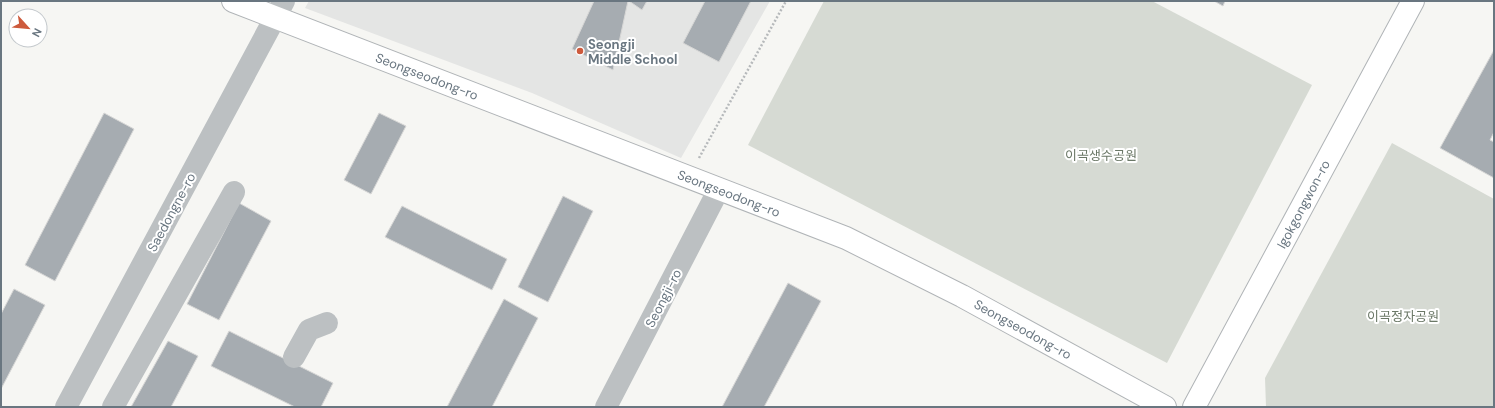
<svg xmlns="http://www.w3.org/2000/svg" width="1495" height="408" font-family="'DM Sans','Noto Sans KR',sans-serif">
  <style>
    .built { fill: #e4e5e4 }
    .green { fill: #d6dad3 }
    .building { fill: #a6acb1; stroke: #d7d7d6 }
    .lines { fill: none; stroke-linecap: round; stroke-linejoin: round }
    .major-casing { stroke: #b0b4b7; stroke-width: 24 }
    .path { stroke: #b6b9bb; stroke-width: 2.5; stroke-dasharray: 2 2; stroke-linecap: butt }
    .minor { stroke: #bcc0c2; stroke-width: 22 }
    .major { stroke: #fff; stroke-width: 22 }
    .poi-dot { fill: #cd5a3c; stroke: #fff; stroke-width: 1.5 }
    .labels { text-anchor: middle; stroke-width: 4; stroke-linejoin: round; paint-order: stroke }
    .poi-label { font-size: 13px; font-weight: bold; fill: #697680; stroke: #fff; text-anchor: start }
    .street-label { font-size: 13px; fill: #697680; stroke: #fff }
    .park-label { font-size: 13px; fill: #6b7867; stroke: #fff }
  </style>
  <rect width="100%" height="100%" fill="#f6f6f3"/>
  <!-- built -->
  <polygon class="built" points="309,1 770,1 681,158 532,93 305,8"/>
  <!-- green -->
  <g class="green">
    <polygon points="824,1 1152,1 1312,85 1167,363 748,145"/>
    <polygon points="1392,143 1494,199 1494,407 1266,407 1265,378"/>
  </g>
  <!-- building -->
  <g class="building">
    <polygon points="594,1 628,1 613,70 572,49"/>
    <polygon points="629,1 647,1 642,10"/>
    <polygon points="705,1 751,1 719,62 683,43"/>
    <polygon points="1214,1 1225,1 1223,6"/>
    <polygon points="1494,50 1494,132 1490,140 1494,142 1494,178 1440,148"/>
    <polygon points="104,113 134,129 55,281 25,265"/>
    <polygon points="379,113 406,126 371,194 344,180"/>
    <polygon points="563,196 593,211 548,302 518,287"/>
    <polygon points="239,203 271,221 219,320 187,304"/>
    <polygon points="402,206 507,259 492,290 385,237"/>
    <polygon points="788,283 821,301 764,407 722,407"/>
    <polygon points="14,289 45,305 1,389 1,314"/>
    <polygon points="504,299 538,318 492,407 447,407"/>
    <polygon points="229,331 333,383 321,407 295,407 211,366"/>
    <polygon points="168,341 198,356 171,407 131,407"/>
  </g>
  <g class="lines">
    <!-- major casing -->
    <g class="major-casing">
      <g id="major">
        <polyline points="233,1 846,238 962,296 1165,407"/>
        <polyline points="1194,407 1413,1"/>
      </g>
    </g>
    <!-- path -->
    <polyline class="path" points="699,158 786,1"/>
    <!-- minor -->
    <g class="minor">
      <polyline points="294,357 309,330 327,323"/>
      <polyline points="66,407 284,1"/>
      <polyline points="113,407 234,192"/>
      <polyline points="606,407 719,189"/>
    </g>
    <!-- major -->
    <use href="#major" class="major"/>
  </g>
  <!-- markers -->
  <circle class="poi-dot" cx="580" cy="51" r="4"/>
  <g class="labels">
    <!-- poi labels -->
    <g class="poi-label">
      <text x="588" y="49">Seongji<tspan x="588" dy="15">Middle School</tspan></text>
    </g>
    <!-- street labels -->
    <g class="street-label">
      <text transform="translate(427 76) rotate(21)" y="5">Seongseodong-ro</text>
      <text transform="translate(729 193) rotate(21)" y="5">Seongseodong-ro</text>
      <text transform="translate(1303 204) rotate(-62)" y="5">Igokgongwon-ro</text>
      <text transform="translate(171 212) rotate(-62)" y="5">Saedongne-ro</text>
      <text transform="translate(663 298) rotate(-63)" y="5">Seongji-ro</text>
      <text transform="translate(1023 329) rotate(29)" y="5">Seongseodong-ro</text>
    </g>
    <!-- park labels -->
    <g class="park-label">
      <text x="1101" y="160">이곡생수공원</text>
      <text x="1403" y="321">이곡정자공원</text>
    </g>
  </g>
  <!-- border -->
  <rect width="1495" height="408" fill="none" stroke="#697680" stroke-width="4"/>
  <!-- north arrow -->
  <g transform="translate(28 28) rotate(117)"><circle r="19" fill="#ffffff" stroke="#c3c8cc"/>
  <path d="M0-3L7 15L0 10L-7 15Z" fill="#cd5a3c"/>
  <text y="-6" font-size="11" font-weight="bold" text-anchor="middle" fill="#697680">N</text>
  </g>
</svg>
